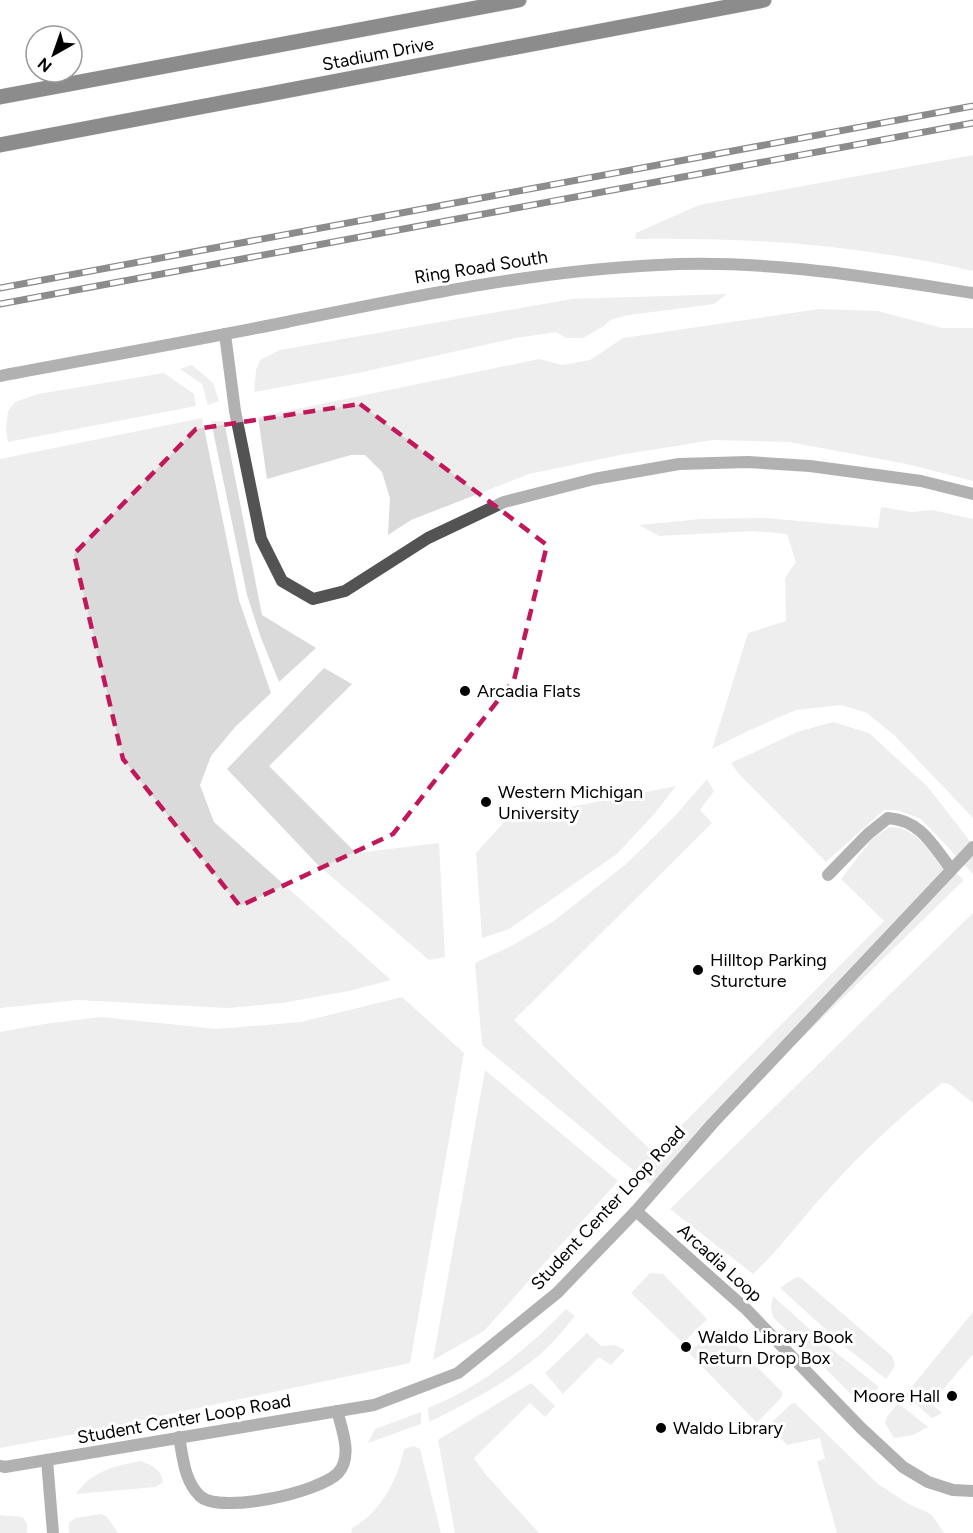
<svg xmlns="http://www.w3.org/2000/svg" width="973" height="1533" font-family="Figtree,sans-serif">
  <style>
    .green { fill: #dadada }
    .lines { fill: none; stroke-linecap: round; stroke-linejoin: round }
    .primary-casing { stroke: #dbdbdb; stroke-width: 16 }
    .service { stroke: #535353; stroke-width: 12 }
    .minor { stroke: #535353; stroke-width: 12 }
    .primary { stroke: #000; stroke-width: 15 }
    .rail-casing { stroke: #000; stroke-width: 7 }
    .rail { stroke: #fff; stroke-width: 4.5; stroke-dasharray: 14; stroke-linecap: butt }
    .marked { fill: none; stroke: #c2185b; stroke-width: 4.5; stroke-dasharray: 12 8; stroke-linejoin: round }
    .poi-dot { fill: #000; stroke: #fff; stroke-width: 2 }
    .labels { text-anchor: middle; stroke-width: 6; stroke-linejoin: round; paint-order: stroke }
    .street-label { font-size: 18px; fill: #000; stroke: #fff }
    .poi-label { font-size: 18px; fill: #000; stroke: #fff; text-anchor: start }
  </style>
  <rect width="100%" height="100%" fill="#fff"/>
  <!-- green -->
  <g class="green">
    <path d="M973,155V271C861,245 749,237 635,239L636,233L699,205Z"/>
    <polygon points="727,294 714,304 629,315 610,320 604,326 583,338 566,338 556,332 516,338 358,373 254,392 256,370 260,360 280,350 572,299"/>
    <polygon points="819,309 878,311 942,328 973,328 973,481 907,464 789,442 713,440 620,455 529,474 411,520 388,535 390,498 382,472 365,455 351,455 267,479 258,417 539,359 562,365 590,360 623,338"/>
    <polygon points="192,365 213,383 219,401 208,405 202,384 180,369"/>
    <polygon points="164,373 194,394 196,406 8,442 6,430 8,411 15,402 38,394"/>
    <polygon points="202,418 239,600 271,693 235,727 211,756 200,785 214,822 391,980 349,991 282,1003 228,1008 77,1000 0,1008 0,459"/>
    <polygon points="211,421 224,421 262,615 316,648 279,682 261,638 247,595"/>
    <polygon points="881,507 911,512 932,510 973,519 973,818 894,735 867,713 841,705 796,710 750,730 712,749 748,633 786,621 785,578 796,562 787,534 754,531 659,536 639,525 701,519 766,518 878,528"/>
    <polygon points="324,668 352,684 269,766 356,853 439,843 445,957 429,960 318,865 227,769"/>
    <polygon points="833,722 869,733 927,786 973,845 973,874 921,819 897,810 884,810 826,862 738,773 731,763 797,732"/>
    <polygon points="707,779 714,791 700,810 712,823 514,1020 654,1153 884,921 841,879 872,839 889,827 901,828 914,835 964,880 651,1185 482,1045 475,963 513,945 554,921 626,864 674,817"/>
    <polygon points="676,786 655,813 617,854 509,929 482,938 476,853 506,820"/>
    <path d="M973,913V1103L949,1084L942,1083C901,1116 862,1152 827,1191C802,1218 780,1249 753,1274L670,1209Z"/>
    <polygon points="402,997 464,1053 410,1363 91,1431 0,1448 0,1032 44,1024 101,1017 217,1029 301,1022"/>
    <polygon points="485,1070 618,1181 484,1331 433,1360"/>
    <polygon points="650,1273 663,1274 707,1319 683,1343 631,1293"/>
    <polygon points="796,1277 801,1278 892,1356 895,1366 886,1379 844,1346 780,1288"/>
    <path d="M773,1296L828,1346L879,1387C873,1394 867,1403 856,1399L773,1317L771,1307Z"/>
    <path d="M566,1309L575,1316C566,1327 557,1338 547,1348C513,1380 471,1401 429,1422L428,1408C483,1386 526,1350 566,1309Z"/>
    <polygon points="973,1312 973,1354 942,1391 937,1389 927,1400 942,1413 932,1418 905,1395"/>
    <polygon points="715,1328 720,1329 783,1393 781,1398 757,1423 689,1353"/>
    <polygon points="587,1333 601,1346 615,1345 625,1350 611,1365 599,1357 563,1394 545,1373"/>
    <polygon points="531,1383 555,1406 545,1417 530,1403 474,1458 487,1476 539,1533 455,1533 438,1440"/>
    <polygon points="795,1403 878,1484 909,1504 931,1514 944,1533 837,1533 817,1461 825,1459 820,1438 787,1445 769,1425 791,1404"/>
    <polygon points="898,1403 928,1427 913,1435 894,1438 885,1423 887,1417"/>
    <polygon points="421,1412 421,1424 368,1443 375,1429"/>
    <path d="M414,1446L420,1449L441,1533H351L352,1528C381,1512 397,1481 404,1449Z"/>
    <path d="M140,1461C152,1465 161,1469 163,1482L156,1487L76,1494C91,1471 115,1466 140,1461Z"/>
    <polygon points="101,1514 107,1517 118,1533 69,1533 69,1522 76,1518"/>
    <polygon points="0,1515 23,1517 27,1524 27,1533 0,1533"/>
  </g>
  <g class="lines">
    <!-- primary casing -->
    <g class="primary-casing">
      <g id="primary">
        <polyline points="0,97 519,0"/>
        <polyline points="0,145 764,0"/>
      </g>
    </g>
    <!-- service -->
    <g class="service">
      <polyline points="225,334 235,411 261,539 282,581 313,599 345,591 428,538 504,502 594,479 679,464 748,462 810,466 921,481 973,494"/>
      <path d="M828,875L868,834L888,818C920,820 933,845 951,869"/>
      <path d="M179,1437C183,1457 184,1481 200,1496C220,1515 320,1492 338,1473C353,1457 342,1429 337,1411"/>
      <polyline points="47,1460 53,1533"/>
    </g>
    <!-- minor -->
    <g class="minor">
      <path d="M0,376C96,358 191,341 287,322C410,297 533,271 658,265C764,259 869,277 973,293"/>
      <polyline points="636,1211 746,1309 861,1428 903,1467 928,1482 953,1490 973,1491"/>
      <polyline points="0,1466 5,1467 374,1405 458,1373 557,1293 636,1211 713,1123 973,847"/>
    </g>
    <!-- primary -->
    <use href="#primary" class="primary"/>
    <!-- rail casing -->
    <g class="rail-casing">
      <g id="rail">
        <polyline points="0,288 973,106"/>
        <polyline points="0,304 973,123"/>
      </g>
    </g>
    <!-- rail -->
    <use href="#rail" class="rail"/>
  </g>
  <!-- marked area -->
  <path d="M0 0H973V1533H0ZM360,404L547,545L514,680L393,834L240,906L123,759L74,554L196,429Z" fill="#fff" fill-opacity=".55" fill-rule="evenodd"/>
  <path class="marked" d="M360,404L547,545L514,680L393,834L240,906L123,759L74,554L196,429Z"/>
  <!-- markers -->
  <g class="poi-dot">
    <circle cx="465" cy="691" r="6"/>
    <circle cx="486" cy="802" r="6"/>
    <circle cx="698" cy="970" r="6"/>
    <circle cx="686" cy="1347" r="6"/>
    <circle cx="952" cy="1396" r="6"/>
    <circle cx="661" cy="1428" r="6"/>
  </g>
  <g class="labels">
    <!-- street labels -->
    <g class="street-label">
      <text transform="translate(378 54) rotate(-11)" y="6">Stadium Drive</text>
      <text transform="translate(481 267) rotate(-9)" y="6">Ring Road South</text>
      <text transform="translate(608 1208) rotate(-47)" y="6">Student Center Loop Road</text>
      <text transform="translate(720 1263) rotate(42)" y="6">Arcadia Loop</text>
      <text transform="translate(184 1419) rotate(-10)" y="6">Student Center Loop Road</text>
    </g>
    <!-- poi labels -->
    <g class="poi-label">
      <text x="477" y="697">Arcadia Flats</text>
      <text x="498" y="798">Western Michigan<tspan x="498" dy="21">University</tspan></text>
      <text x="710" y="966">Hilltop Parking<tspan x="710" dy="21">Sturcture</tspan></text>
      <text x="698" y="1343">Waldo Library Book<tspan x="698" dy="21">Return Drop Box</tspan></text>
      <text x="940" y="1402" text-anchor="end">Moore Hall</text>
      <text x="673" y="1434">Waldo Library</text>
    </g>
  </g>
  <!-- north arrow -->
  <g transform="translate(54 54) rotate(220)"><circle r="28" fill="#ffffff" stroke="#999999" stroke-width="1.5"/>
  <path d="M0-4.5L10 22L0 15L-10 22Z" fill="#000000"/>
  <text y="-9" font-size="16" font-weight="bold" text-anchor="middle" fill="#000000">N</text>
  </g>
</svg>
